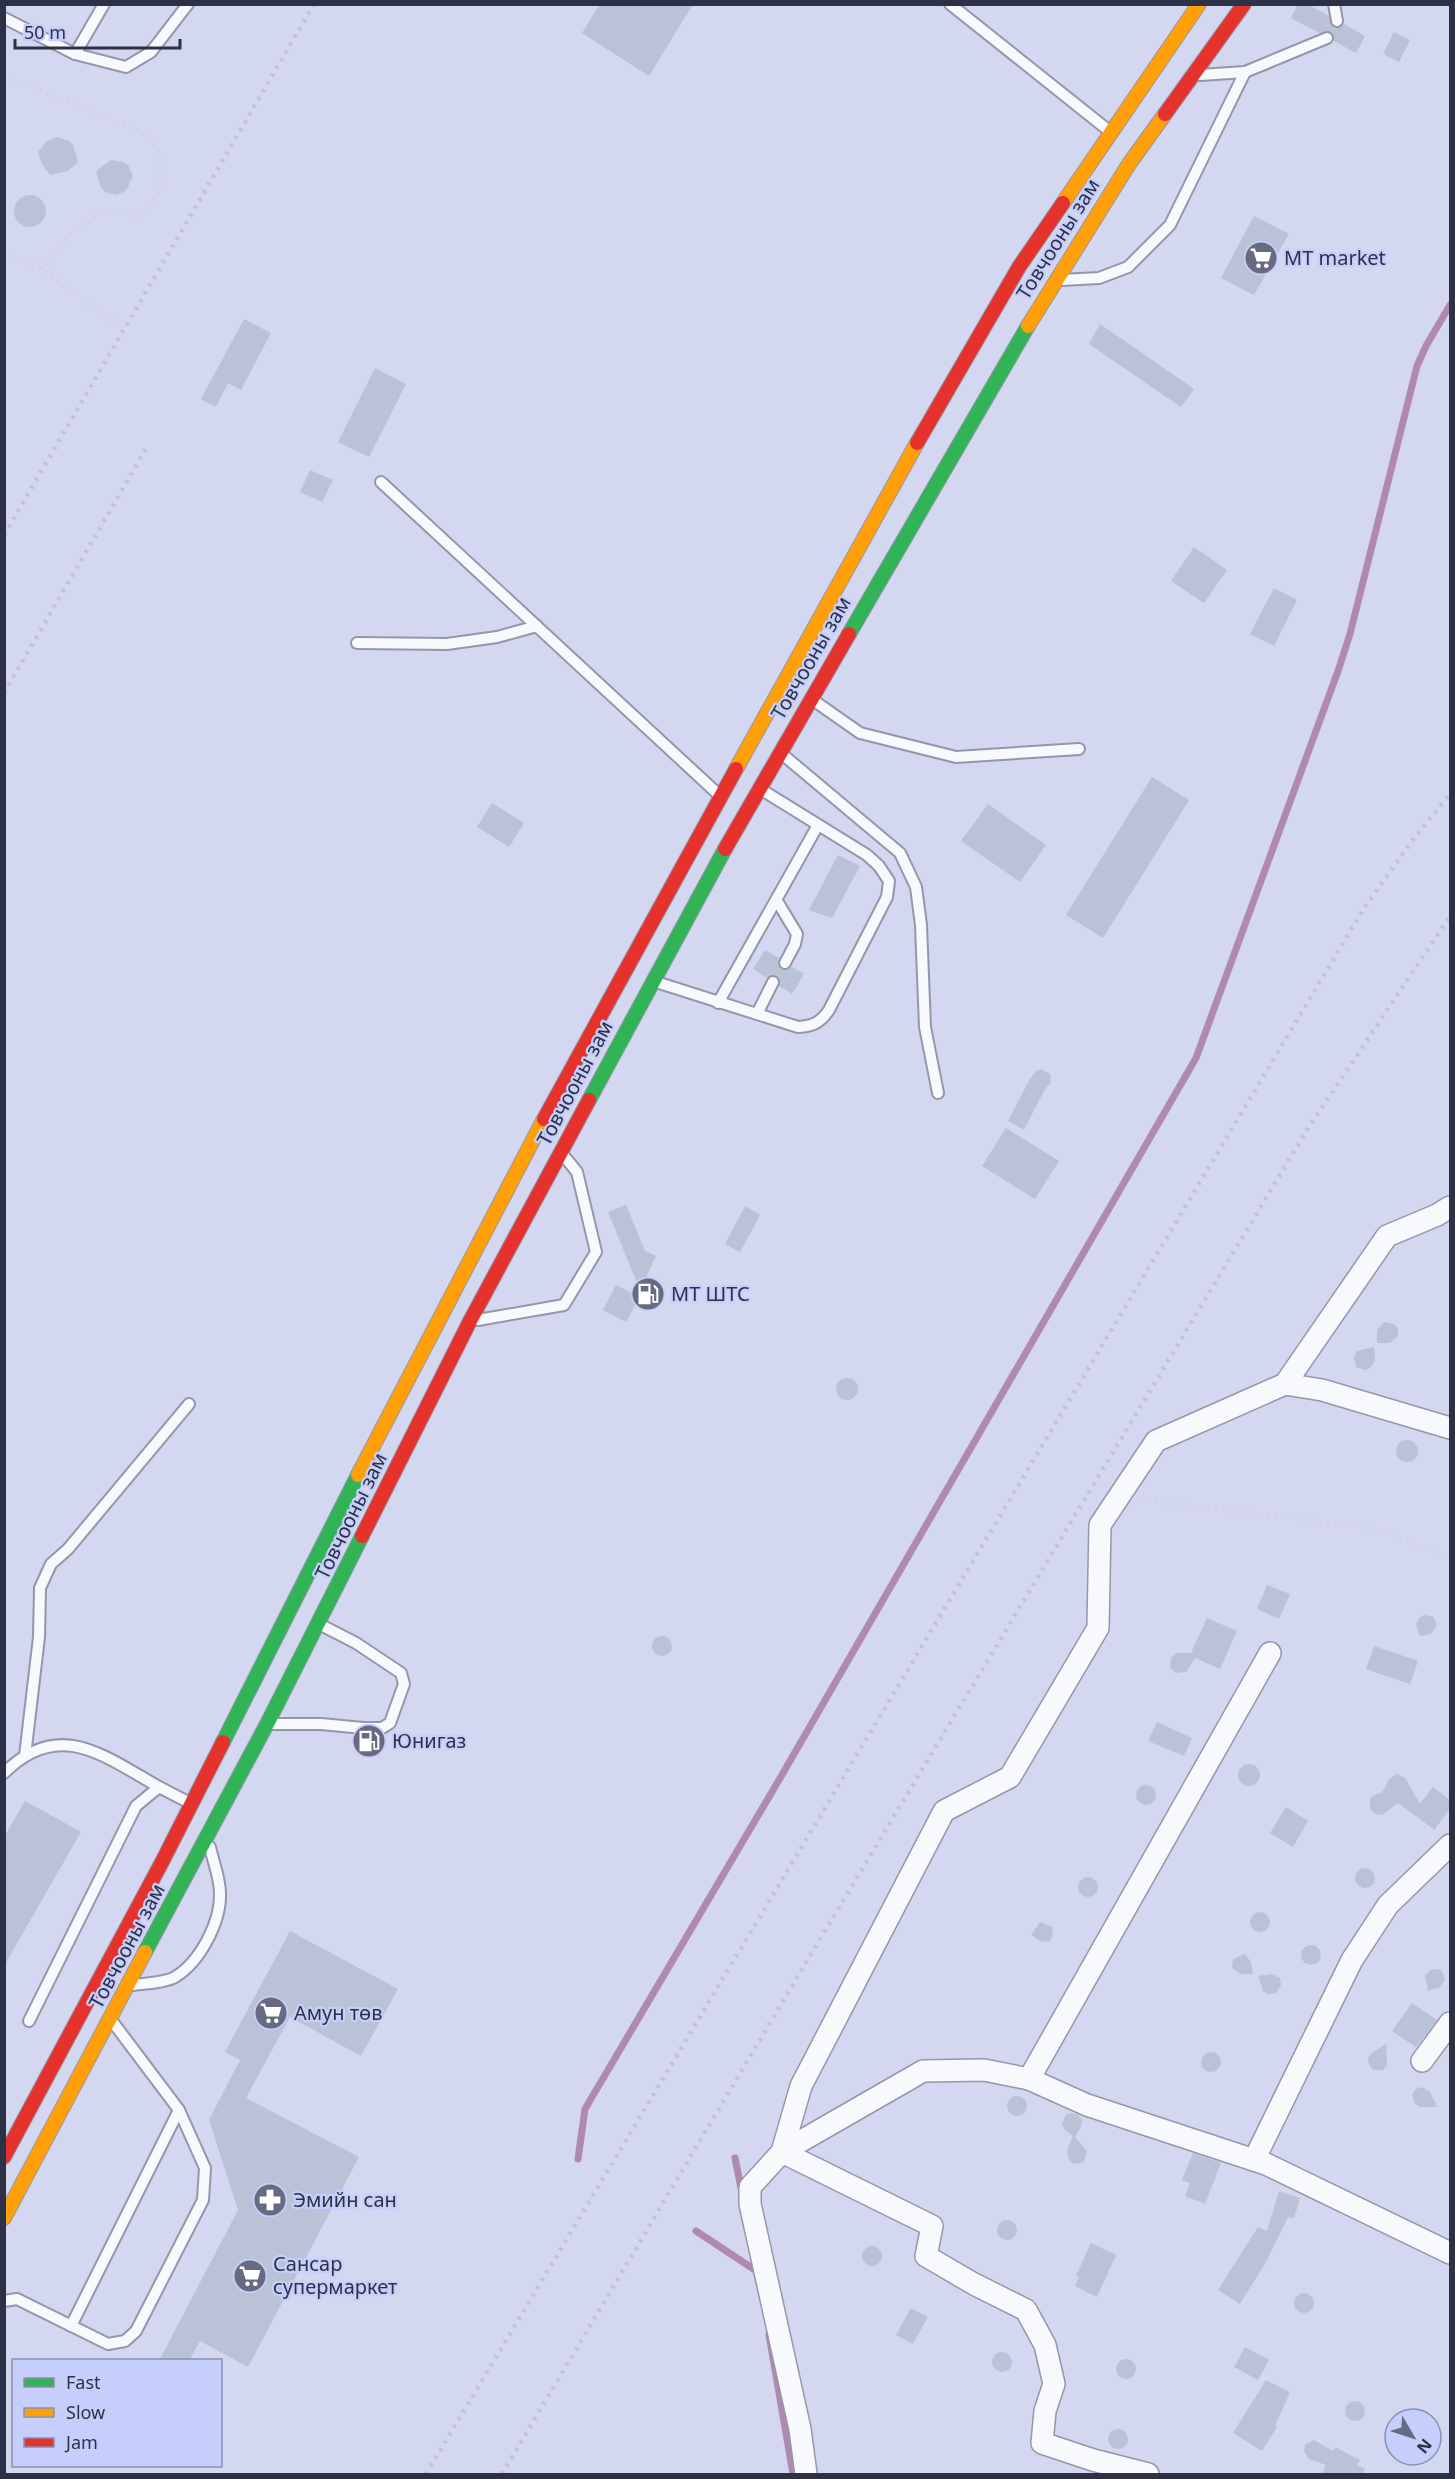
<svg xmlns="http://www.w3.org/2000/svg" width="1455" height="2479" font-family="'Noto Sans',sans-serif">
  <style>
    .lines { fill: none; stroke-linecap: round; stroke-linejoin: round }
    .stream { stroke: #af89ae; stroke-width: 7 }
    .building { fill: #b9c2d6 }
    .lane-casing { stroke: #9497ab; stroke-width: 14 }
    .street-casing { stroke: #9497ab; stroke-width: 24 }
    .fast-casing { stroke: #9497ab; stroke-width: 16 }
    .slow-casing { stroke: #9497ab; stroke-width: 16 }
    .jam-casing { stroke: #9497ab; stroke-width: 16 }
    .path { stroke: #d4d5dc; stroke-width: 4; stroke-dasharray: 3 4.5; stroke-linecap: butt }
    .lane { stroke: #f8f9fd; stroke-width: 10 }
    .street { stroke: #f8f9fd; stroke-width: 21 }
    .fast { stroke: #30b455; stroke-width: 14 }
    .slow { stroke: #ff9f0a; stroke-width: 14 }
    .jam { stroke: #e5322d; stroke-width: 14 }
    .rail { stroke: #c3c4cb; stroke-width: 4.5; stroke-dasharray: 3 6; stroke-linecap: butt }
    .labels { text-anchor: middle; stroke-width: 4.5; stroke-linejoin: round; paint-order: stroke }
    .street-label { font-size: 20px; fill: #2d3146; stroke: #c6cffc }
    .poi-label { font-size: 20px; fill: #2d3146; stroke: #c6cffc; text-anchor: start }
  </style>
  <rect width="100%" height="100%" fill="#d3d7ef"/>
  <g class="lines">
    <!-- stream -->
    <g class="stream">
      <polyline points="735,2158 742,2193"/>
      <polyline points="578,2159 585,2109 779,1780 1196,1058 1338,671 1350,634 1417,366 1426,346 1450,305"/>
      <polyline points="696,2231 758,2272 758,2277"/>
      <polyline points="769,2335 793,2474"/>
    </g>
  </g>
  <!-- building -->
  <g class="building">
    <polygon points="600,4 693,4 649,76 582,33"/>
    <polygon points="1298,4 1307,4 1329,16 1334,28 1339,28 1344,24 1365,36 1356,53 1334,41 1334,36 1331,32 1319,33 1291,18"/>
    <polygon points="1394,32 1410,40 1399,62 1383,54"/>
    <polygon points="57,137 69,141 73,145 78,162 68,171 50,175 42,164 38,152 46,142"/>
    <polygon points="111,160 123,162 128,165 133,176 126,191 116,195 105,192 101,188 96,171"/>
    <circle cx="30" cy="211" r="16"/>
    <polygon points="1254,216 1289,234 1254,295 1221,278"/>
    <polygon points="244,319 271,333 241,390 228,383 216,407 201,399"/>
    <polygon points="1100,324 1194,389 1181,407 1089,344"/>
    <polygon points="375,368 406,384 369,457 338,442"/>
    <polygon points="310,470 333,480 322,502 300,492"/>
    <polygon points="1194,547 1227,570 1204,603 1171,581"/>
    <polygon points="1274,588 1297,600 1274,646 1250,634"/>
    <polygon points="1152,777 1189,800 1103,938 1066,915"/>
    <polygon points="492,803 524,823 509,847 477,827"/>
    <polygon points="988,804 1046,845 1020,882 961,841"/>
    <polygon points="838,855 860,866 832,918 809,910"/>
    <polygon points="765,950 779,958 778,964 781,969 786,970 792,967 804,974 792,994 779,986 780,981 777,976 772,975 767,978 753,969"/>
    <polygon points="1041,1069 1050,1074 1051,1083 1045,1089 1024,1130 1008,1121 1030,1079 1035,1072"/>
    <polygon points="1006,1128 1059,1161 1035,1199 982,1166"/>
    <polygon points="626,1205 645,1251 656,1256 640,1290 608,1212"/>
    <polygon points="745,1206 760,1215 740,1252 725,1244"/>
    <polygon points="616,1285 639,1297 626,1322 603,1310"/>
    <polygon points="1384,1322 1394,1324 1398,1329 1398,1336 1390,1343 1377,1343 1377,1330"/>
    <polygon points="1374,1347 1375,1360 1372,1366 1366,1370 1356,1367 1354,1357 1357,1351"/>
    <circle cx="847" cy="1389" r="11"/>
    <circle cx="1407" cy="1451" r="11"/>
    <polygon points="1267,1585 1290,1594 1279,1619 1257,1609"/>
    <polygon points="1424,1615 1434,1617 1437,1626 1431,1634 1420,1636 1416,1624 1419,1618"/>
    <polygon points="1207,1618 1237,1631 1220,1669 1195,1658 1186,1672 1176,1673 1170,1668 1171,1658 1176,1653 1191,1653"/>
    <circle cx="662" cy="1646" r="10"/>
    <polygon points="1374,1646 1418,1661 1410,1684 1366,1669"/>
    <polygon points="1157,1722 1192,1738 1184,1756 1148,1741"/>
    <circle cx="1249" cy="1775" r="11"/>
    <polygon points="1397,1774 1405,1778 1420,1804 1433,1787 1450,1800 1450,1808 1435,1829 1436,1831 1398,1803 1382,1815 1375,1814 1370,1809 1370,1798 1376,1794 1382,1793 1389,1779"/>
    <circle cx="1146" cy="1795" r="10"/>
    <polygon points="25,1801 81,1832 4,1966 4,1837"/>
    <polygon points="1286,1807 1308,1821 1293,1847 1270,1833"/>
    <circle cx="1365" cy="1878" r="10"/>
    <circle cx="1088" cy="1887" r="10"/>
    <circle cx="1260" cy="1922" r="10"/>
    <polygon points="1040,1922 1052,1927 1053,1933 1050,1941 1042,1942 1031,1935"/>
    <polygon points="290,1931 398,1989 361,2056 290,2017 246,2098 359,2157 248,2367 200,2341 189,2361 159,2361 238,2210 209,2120 240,2060 225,2052"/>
    <circle cx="1311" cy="1955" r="10"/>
    <polygon points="1245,1954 1251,1962 1253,1974 1240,1974 1232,1968 1233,1959"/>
    <polygon points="1432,1969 1441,1970 1445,1979 1440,1987 1428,1991 1425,1975"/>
    <polygon points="1271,1974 1280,1978 1281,1985 1276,1993 1269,1994 1263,1991 1258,1976"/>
    <polygon points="1412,2003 1437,2020 1416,2047 1392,2031"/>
    <polygon points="1386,2044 1387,2065 1383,2070 1373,2070 1369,2065 1368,2058 1372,2053"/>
    <circle cx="1211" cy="2062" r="10"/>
    <polygon points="1422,2087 1430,2092 1437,2107 1420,2107 1415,2104 1412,2094 1416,2089"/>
    <circle cx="1017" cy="2106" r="10"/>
    <polygon points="1072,2113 1078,2115 1082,2121 1081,2127 1075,2137 1087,2151 1084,2161 1078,2164 1072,2163 1068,2158 1067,2151 1073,2136 1065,2130 1062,2124 1066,2115"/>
    <polygon points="1193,2153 1221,2163 1205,2204 1185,2196 1190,2183 1182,2180"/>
    <polygon points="1279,2191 1300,2198 1294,2218 1288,2217 1266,2262 1240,2304 1218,2290 1258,2227 1267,2231"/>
    <circle cx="1007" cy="2230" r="10"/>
    <polygon points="1091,2243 1116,2255 1097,2297 1075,2286 1079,2277 1076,2276"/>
    <circle cx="872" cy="2256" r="10"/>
    <circle cx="1304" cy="2303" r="10"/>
    <polygon points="911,2308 928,2317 913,2344 896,2335"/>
    <polygon points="1245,2347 1269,2360 1258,2380 1234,2367"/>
    <circle cx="1002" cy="2362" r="10"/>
    <circle cx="1126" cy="2369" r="10"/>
    <polygon points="1266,2380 1290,2392 1275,2426 1277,2427 1262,2451 1233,2433"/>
    <circle cx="1355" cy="2411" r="10"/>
    <circle cx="1118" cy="2439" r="10"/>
    <polygon points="1314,2440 1333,2451 1335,2447 1360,2460 1357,2465 1365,2469 1362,2475 1353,2472 1352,2475 1321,2475 1326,2465 1309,2459 1304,2451 1305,2445"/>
  </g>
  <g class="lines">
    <!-- lane casing -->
    <g class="lane-casing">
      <g id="lane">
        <polyline points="950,4 1108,130"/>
        <polyline points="1334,4 1337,21"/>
        <polyline points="4,18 75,54 126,67 151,52 188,4"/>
        <polyline points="75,54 104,4"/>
        <polyline points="1200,75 1245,72 1327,38"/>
        <polyline points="1061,280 1099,278 1128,267 1170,225 1245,72"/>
        <polyline points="381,482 718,794"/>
        <polyline points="357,643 447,644 497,637 537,626"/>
        <polyline points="813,700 860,733 956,757 1079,749"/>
        <polyline points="782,754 900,853 916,887 921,925 925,1027 938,1093"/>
        <polyline points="777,901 797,934 795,944 785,963"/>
        <path d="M656,982L798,1027C813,1026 820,1023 829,1010L887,897L889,881L879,866L867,855L762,790"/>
        <polyline points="718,1003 818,825"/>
        <polyline points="757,1014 773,982"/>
        <polyline points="478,1320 564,1305 596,1252 577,1172 564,1156"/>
        <polyline points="273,1724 321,1724 363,1728 382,1728 390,1723 404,1684 401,1673 356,1643 319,1624"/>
        <polyline points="25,1756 39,1637 40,1588 51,1564 68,1549 189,1404"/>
        <path d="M4,1773C59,1718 104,1756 159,1787"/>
        <path d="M134,1985C146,1983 165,1983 175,1977C200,1962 221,1922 220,1893C220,1878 213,1861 210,1847"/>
        <polyline points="29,2021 136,1806 159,1787 188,1802"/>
        <polyline points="4,2301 17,2299 108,2344 125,2341 136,2331 203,2200 205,2168 179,2110 112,2021"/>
        <polyline points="71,2326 179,2110"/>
      </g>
    </g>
    <!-- street casing -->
    <g class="street-casing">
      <g id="street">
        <polyline points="1285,1384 1387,1236 1437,1215 1450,1207"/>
        <polyline points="1422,2061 1450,2023"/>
        <polyline points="1029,2079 1270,1653"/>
        <polyline points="782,2152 801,2086 944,1811 1010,1777 1098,1628 1100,1525 1156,1441 1285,1384 1322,1390 1450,1428"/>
        <polyline points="782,2152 932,2226 926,2256 974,2284 1026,2310 1045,2345 1054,2384 1045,2411 1042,2443 1093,2460 1148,2474"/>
        <polyline points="1254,2160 1352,1960 1388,1905 1450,1845"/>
        <polyline points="806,2474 800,2429 750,2204 750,2187 782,2152 923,2071 984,2070 1029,2079 1087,2105 1266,2164 1450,2253"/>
      </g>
    </g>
    <!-- fast casing -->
    <g class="fast-casing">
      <g id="fast">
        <polyline points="849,634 1028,326"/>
        <polyline points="589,1100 725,849"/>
        <polyline points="223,1742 358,1475"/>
        <polyline points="145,1952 267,1724 362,1536"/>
      </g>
    </g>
    <!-- slow casing -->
    <g class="slow-casing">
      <g id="slow">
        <polyline points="1063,203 1199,4"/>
        <polyline points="1028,326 1129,164 1165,114"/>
        <polyline points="736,769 917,443"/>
        <polyline points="358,1475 544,1119"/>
        <polyline points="4,2218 145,1952"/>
      </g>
    </g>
    <!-- jam casing -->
    <g class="jam-casing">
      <g id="jam">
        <polyline points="1165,114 1244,4"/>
        <polyline points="917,443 1019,267 1063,203"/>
        <polyline points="725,849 849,634"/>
        <polyline points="544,1119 736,769"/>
        <polyline points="362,1536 470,1321 589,1100"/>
        <polyline points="4,2157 162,1862 223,1742"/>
      </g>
    </g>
    <!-- path -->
    <g class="path">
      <polyline points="4,76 143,132 161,153 161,189 142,215 100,214 73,229 43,270"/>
      <polyline points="4,252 43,270 115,323"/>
      <polyline points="1140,1500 1369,1527 1450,1556"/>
    </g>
    <!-- lane -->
    <use href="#lane" class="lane"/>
    <!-- street -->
    <use href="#street" class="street"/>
    <!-- fast -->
    <use href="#fast" class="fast"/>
    <!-- slow -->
    <use href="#slow" class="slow"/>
    <!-- jam -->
    <use href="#jam" class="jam"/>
    <!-- rail -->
    <g class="rail">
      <polyline points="4,535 314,4"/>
      <polyline points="4,693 147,447"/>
      <polyline points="426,2474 1363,910 1414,838 1450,794"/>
      <polyline points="502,2474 802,1969 1307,1130 1450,916"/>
    </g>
  </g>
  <!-- icons -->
  <defs>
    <g id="supermarket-disc" transform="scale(1.725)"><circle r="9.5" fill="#676b81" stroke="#c6cffc"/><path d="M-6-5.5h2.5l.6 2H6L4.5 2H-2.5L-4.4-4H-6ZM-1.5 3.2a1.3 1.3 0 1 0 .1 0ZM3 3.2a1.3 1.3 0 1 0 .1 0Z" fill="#fff"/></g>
    <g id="fuel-disc" transform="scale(1.725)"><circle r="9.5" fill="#676b81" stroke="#c6cffc"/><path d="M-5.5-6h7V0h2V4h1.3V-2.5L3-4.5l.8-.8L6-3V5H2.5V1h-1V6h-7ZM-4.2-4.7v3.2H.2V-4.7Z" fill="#fff"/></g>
    <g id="pharmacy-disc" transform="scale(1.725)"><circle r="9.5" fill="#676b81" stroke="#c6cffc"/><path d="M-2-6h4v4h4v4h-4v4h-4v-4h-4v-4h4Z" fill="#fff"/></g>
  </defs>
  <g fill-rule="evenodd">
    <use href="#supermarket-disc" x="1261" y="258"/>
    <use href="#fuel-disc" x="648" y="1294"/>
    <use href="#fuel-disc" x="369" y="1741"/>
    <use href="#supermarket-disc" x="271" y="2013"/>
    <use href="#pharmacy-disc" x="270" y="2200"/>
    <use href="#supermarket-disc" x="250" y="2276"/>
  </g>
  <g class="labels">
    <!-- street labels -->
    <g class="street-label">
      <text transform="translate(1058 239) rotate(-58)" y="7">Товчооны зам</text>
      <text transform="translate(811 658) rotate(-60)" y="7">Товчооны зам</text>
      <text transform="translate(575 1083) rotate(-62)" y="7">Товчооны зам</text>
      <text transform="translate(351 1516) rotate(-64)" y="7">Товчооны зам</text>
      <text transform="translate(127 1946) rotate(-62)" y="7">Товчооны зам</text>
    </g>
    <!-- poi labels -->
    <g class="poi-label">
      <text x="1284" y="265">MT market</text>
      <text x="671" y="1301">MT ШТС</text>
      <text x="392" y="1748">Юнигаз</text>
      <text x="294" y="2020">Амун төв</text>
      <text x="293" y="2207">Эмийн сан</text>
      <text x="273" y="2271">Сансар<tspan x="273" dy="23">супермаркет</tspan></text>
    </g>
  </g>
  <!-- border -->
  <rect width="1455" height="2479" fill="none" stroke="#2d3146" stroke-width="12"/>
  <!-- legend -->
  <rect x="12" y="2359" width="210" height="108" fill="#c6cffc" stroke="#8990b3" stroke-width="1.5"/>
  <rect x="24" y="2378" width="30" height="9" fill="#30b455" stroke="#8990b3" stroke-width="1.5"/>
  <text x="66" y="2389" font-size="18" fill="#2d3146">Fast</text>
  <rect x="24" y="2408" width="30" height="9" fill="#ff9f0a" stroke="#8990b3" stroke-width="1.5"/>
  <text x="66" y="2419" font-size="18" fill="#2d3146">Slow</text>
  <rect x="24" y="2438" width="30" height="9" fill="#e5322d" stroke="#8990b3" stroke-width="1.5"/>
  <text x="66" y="2449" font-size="18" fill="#2d3146">Jam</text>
  <!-- north arrow -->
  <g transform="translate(1413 2437) rotate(129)"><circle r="28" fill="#c6cffc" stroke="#8990b3" stroke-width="1.5"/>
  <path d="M0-4.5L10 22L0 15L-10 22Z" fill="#676b81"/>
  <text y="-9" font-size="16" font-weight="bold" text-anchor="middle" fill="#2d3146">N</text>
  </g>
  <!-- scale -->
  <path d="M15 39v9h165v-9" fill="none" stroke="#2d3146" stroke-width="3"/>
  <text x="24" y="39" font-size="18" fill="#2d3146" stroke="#c6cffc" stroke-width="4.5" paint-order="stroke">50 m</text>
</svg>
